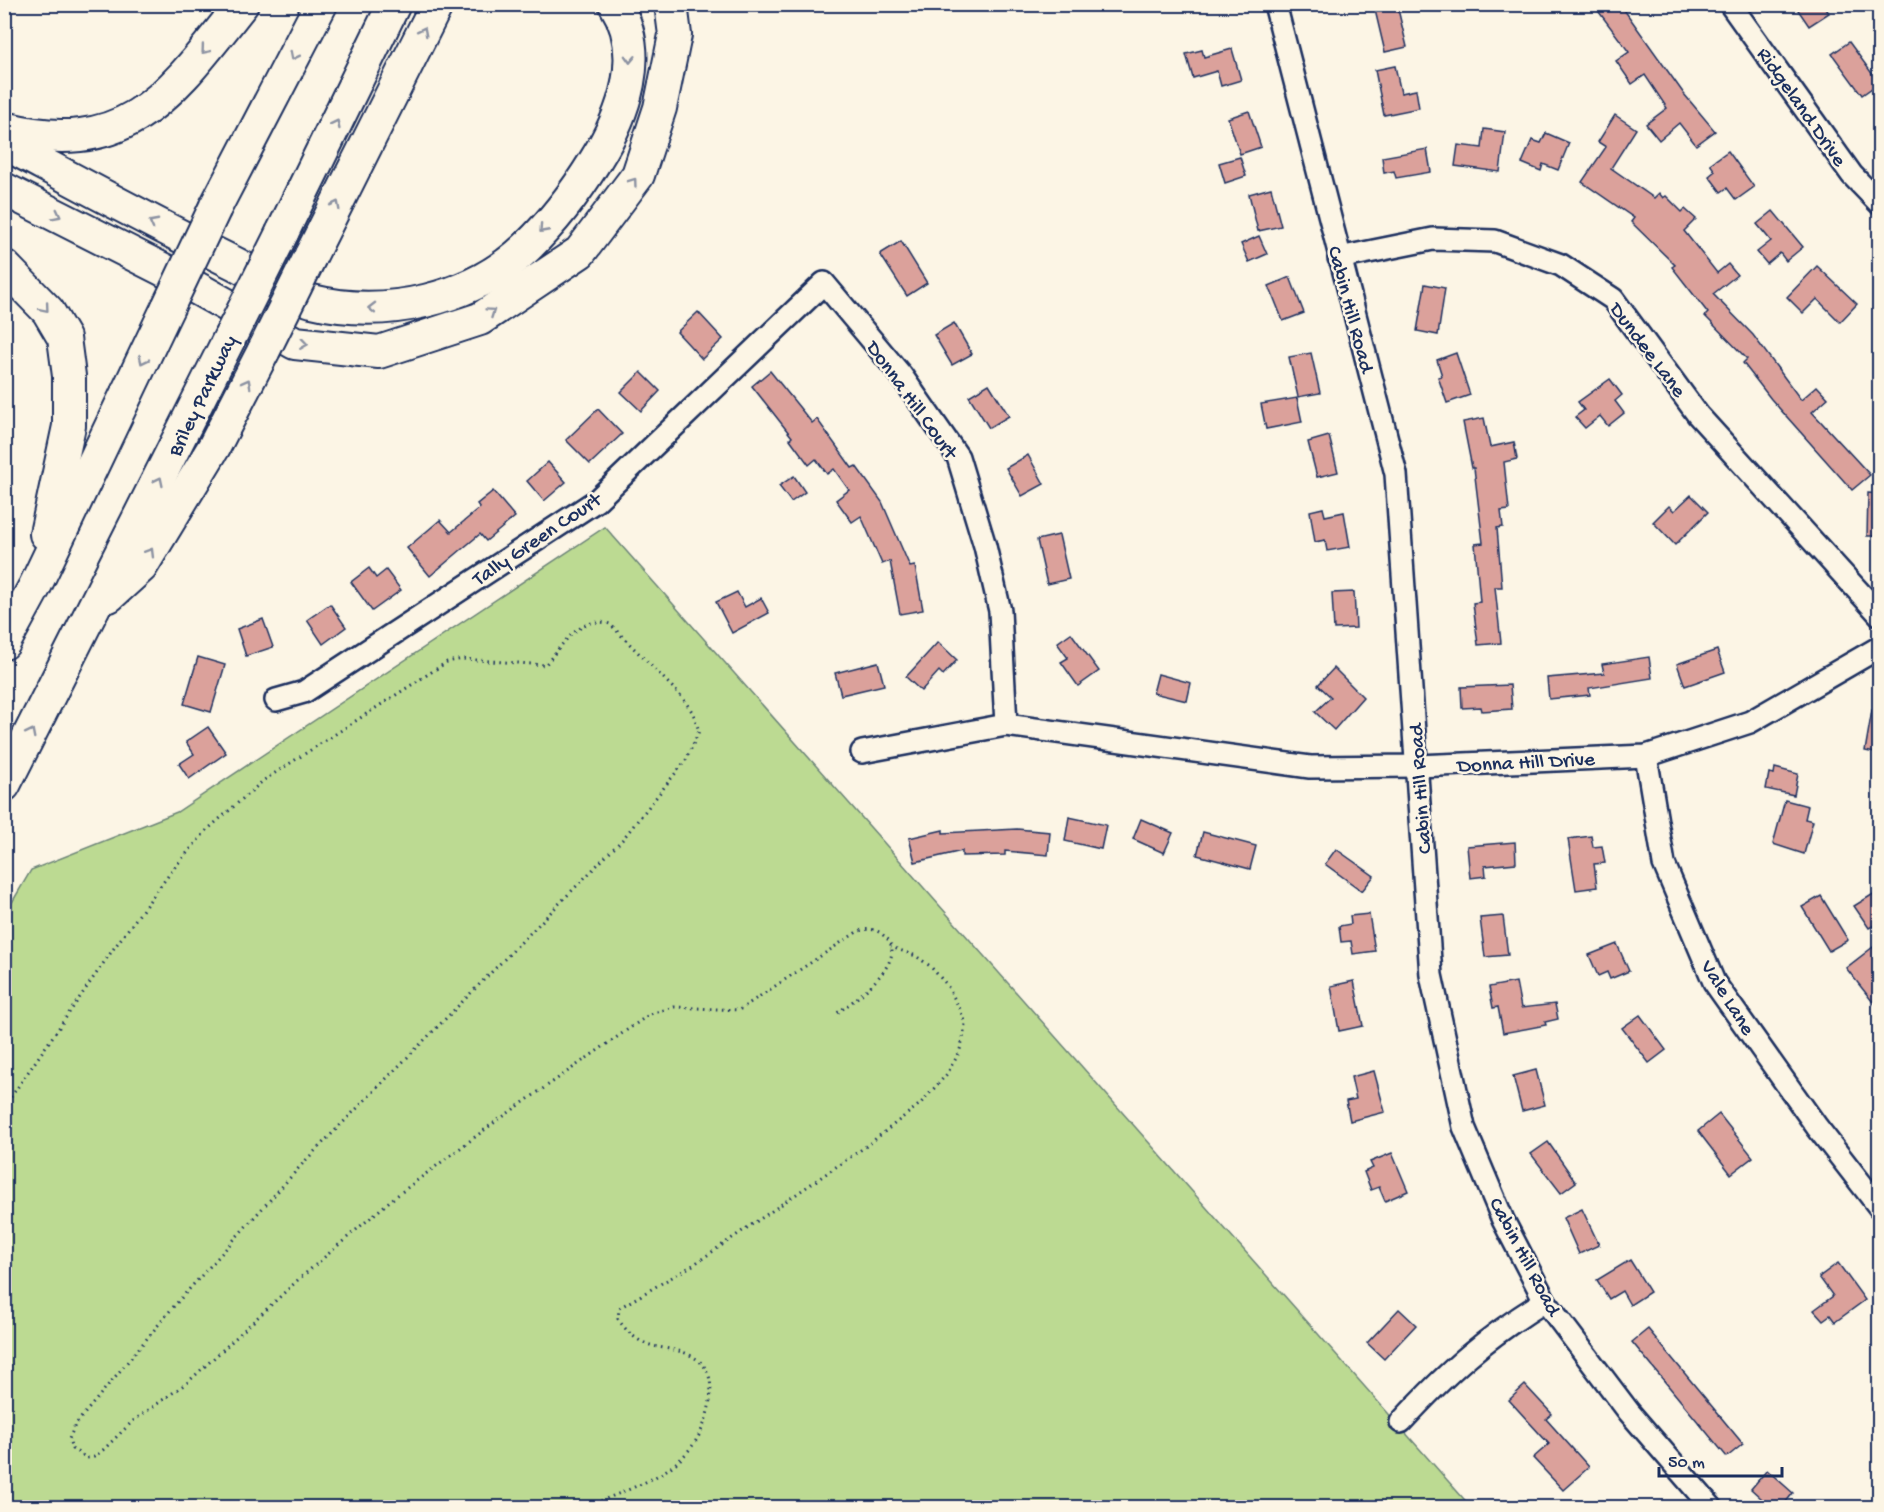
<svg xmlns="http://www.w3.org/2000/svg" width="1884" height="1512" font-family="'Gochi Hand',sans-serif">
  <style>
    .green { fill: #bcda92; stroke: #6c8478; stroke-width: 1.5 }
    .building { fill: #dba19b; stroke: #1b2f5e; stroke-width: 1.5 }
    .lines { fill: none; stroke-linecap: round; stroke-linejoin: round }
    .minor-casing { stroke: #1b2f5e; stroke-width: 26 }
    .highway-casing { stroke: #1b2f5e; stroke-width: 36 }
    .path { stroke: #1b2f5e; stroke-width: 3; stroke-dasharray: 1.5 4.5; stroke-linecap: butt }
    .minor { stroke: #fcf5e5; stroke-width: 21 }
    .highway { stroke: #fcf5e5; stroke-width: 32 }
    .highway-bridge-casing { stroke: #1b2f5e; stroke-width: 36; stroke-linecap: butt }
    .highway-bridge { stroke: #fcf5e5; stroke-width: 32 }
    .oneway { stroke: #8c92a2 }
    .labels { text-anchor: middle; stroke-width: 5; stroke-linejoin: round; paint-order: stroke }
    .street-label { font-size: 21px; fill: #1b2f5e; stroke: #fcf5e5 }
  </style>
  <rect width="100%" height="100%" fill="#fcf5e5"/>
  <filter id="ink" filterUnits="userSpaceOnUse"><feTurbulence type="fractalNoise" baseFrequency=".0167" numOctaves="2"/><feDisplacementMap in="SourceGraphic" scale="12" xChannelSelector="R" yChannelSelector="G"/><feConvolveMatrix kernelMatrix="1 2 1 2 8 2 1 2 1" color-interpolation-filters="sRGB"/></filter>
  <g filter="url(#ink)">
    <!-- green -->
    <polygon class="green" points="605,527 1471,1507 5,1508 4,916 31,870 177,812"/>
    <!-- building -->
    <g class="building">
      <polygon points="1593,4 1620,4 1684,94 1715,131 1696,145 1679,123 1659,140 1646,124 1667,108 1645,75 1632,84 1616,61 1629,52"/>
      <polygon points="1794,4 1823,4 1829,13 1809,26"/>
      <polygon points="1397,5 1407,47 1385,52 1375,10"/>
      <polygon points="1849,42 1879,83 1862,95 1832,54"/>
      <polygon points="1232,49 1241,80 1221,86 1217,71 1193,78 1186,54 1202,50 1204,57"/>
      <polygon points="1395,66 1401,93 1416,90 1419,108 1384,115 1375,70"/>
      <polygon points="1249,111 1261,147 1240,154 1228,118"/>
      <polygon points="1615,115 1636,129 1611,168 1654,198 1659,193 1663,198 1666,196 1682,212 1685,209 1696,219 1684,231 1717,273 1728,264 1737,275 1713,294 1753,335 1801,400 1817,386 1828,398 1812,412 1870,475 1852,490 1771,399 1743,363 1747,359 1705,316 1708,313 1672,267 1675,265 1631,222 1634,218 1582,182 1606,147 1598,142"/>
      <polygon points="1484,129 1505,132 1500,172 1455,166 1458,145 1482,148"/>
      <polygon points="1546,133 1569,143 1558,170 1543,164 1541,171 1522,163 1532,140 1541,143"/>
      <polygon points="1427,149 1431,172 1396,178 1394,171 1384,173 1382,157"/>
      <polygon points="1728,151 1754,187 1736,200 1727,188 1721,192 1709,176 1715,171 1710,164"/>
      <polygon points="1240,157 1246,176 1225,183 1219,163"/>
      <polygon points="1271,188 1281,226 1258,231 1249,194"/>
      <polygon points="1773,211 1803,247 1786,261 1780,253 1767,264 1757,252 1771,241 1757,224"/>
      <polygon points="1259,236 1267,254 1249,262 1241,244"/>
      <polygon points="901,241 927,283 907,296 880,254"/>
      <polygon points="1817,266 1857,304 1840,322 1817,299 1803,313 1787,297"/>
      <polygon points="1290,277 1304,313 1283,321 1269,286"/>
      <polygon points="1425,284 1445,288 1438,335 1417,331"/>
      <polygon points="698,312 723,339 702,359 677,332"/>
      <polygon points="954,323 972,354 952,365 934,335"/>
      <polygon points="1311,353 1320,393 1298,397 1289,357"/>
      <polygon points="1456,353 1470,395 1447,403 1438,377 1442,376 1437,360"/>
      <polygon points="770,371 812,423 817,419 852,468 856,466 882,502 910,567 915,566 923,610 900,614 890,561 882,564 861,516 852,522 836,500 849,490 834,469 827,474 816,459 809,465 790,439 792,437 752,386"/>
      <polygon points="641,372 660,391 641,411 621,392"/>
      <polygon points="1610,379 1622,395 1615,401 1624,413 1608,426 1600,416 1585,428 1575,417 1584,410 1578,402"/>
      <polygon points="989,384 1009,416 989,428 969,396"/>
      <polygon points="1297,398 1302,422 1266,429 1261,404"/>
      <polygon points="598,409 622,434 590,464 566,440"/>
      <polygon points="1484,418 1490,447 1514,442 1517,459 1504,462 1509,510 1501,511 1503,527 1497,528 1502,587 1495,587 1501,643 1478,645 1473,603 1480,602 1475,544 1483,543 1474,468 1472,468 1463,422"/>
      <polygon points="1329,436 1338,472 1317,477 1308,442"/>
      <polygon points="1028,455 1044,484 1022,496 1006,468"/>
      <polygon points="548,462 566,482 544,501 527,481"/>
      <polygon points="794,476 805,492 791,502 779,486"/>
      <polygon points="493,491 515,517 486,541 480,534 430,576 407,548 440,520 451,532 480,508 477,504"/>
      <polygon points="1868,493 1880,494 1880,536 1867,536"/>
      <polygon points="1691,495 1708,512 1675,545 1653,522 1669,506 1674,511"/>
      <polygon points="1323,508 1325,516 1344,512 1350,547 1327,551 1325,540 1315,542 1310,511"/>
      <polygon points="1059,535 1069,579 1047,584 1037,540"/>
      <polygon points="369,568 376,578 386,570 401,590 372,611 351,582"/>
      <polygon points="737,592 745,607 761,598 769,613 732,633 716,602"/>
      <polygon points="1354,592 1356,628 1334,629 1332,593"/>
      <polygon points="330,604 346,627 323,644 307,620"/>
      <polygon points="263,619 273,647 246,656 237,629"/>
      <polygon points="1071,633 1099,671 1078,686 1061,662 1068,658 1057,643"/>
      <polygon points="938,642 957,660 943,675 939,671 921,691 906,677"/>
      <polygon points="1717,650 1725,672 1685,686 1677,664"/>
      <polygon points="198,657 225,665 211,712 184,704"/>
      <polygon points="1649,657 1652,678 1589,688 1590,695 1549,699 1547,678 1604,673 1602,664"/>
      <polygon points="878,662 884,685 841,695 835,673"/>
      <polygon points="1334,668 1363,697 1334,730 1315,712 1331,697 1318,685"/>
      <polygon points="1158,674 1191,683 1187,701 1153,693"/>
      <polygon points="1510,685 1512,709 1482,711 1481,707 1462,708 1461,687"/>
      <polygon points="1872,710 1880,711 1880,754 1865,751"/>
      <polygon points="208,727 226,753 189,779 179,764 194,754 186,742"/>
      <polygon points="1775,768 1798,774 1794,795 1766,789 1769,773 1774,774"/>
      <polygon points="1785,800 1808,806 1805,819 1813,821 1804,854 1773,844"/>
      <polygon points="1069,817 1106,825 1101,849 1065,841"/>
      <polygon points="1141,819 1173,833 1164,853 1133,839"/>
      <polygon points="1017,829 1050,832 1048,855 1005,851 1005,855 962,856 962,851 915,862 909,838 943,830 943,833"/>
      <polygon points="1203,832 1256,846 1250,869 1197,855"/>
      <polygon points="1591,836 1593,847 1602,846 1605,863 1594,864 1597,887 1576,890 1568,839"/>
      <polygon points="1515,842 1516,863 1485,866 1486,876 1470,878 1467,846"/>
      <polygon points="1336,849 1374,876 1362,891 1325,864"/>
      <polygon points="1875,893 1880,899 1880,922 1869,928 1854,906"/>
      <polygon points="1821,896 1848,940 1829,951 1802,907"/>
      <polygon points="1369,914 1375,951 1353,954 1351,941 1341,942 1339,926 1351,924 1350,916"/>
      <polygon points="1503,916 1508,955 1485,957 1480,918"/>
      <polygon points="1617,944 1629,971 1610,979 1607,972 1598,976 1589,955"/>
      <polygon points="1873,947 1880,956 1880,1011 1846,968"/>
      <polygon points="1354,981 1363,1026 1339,1031 1331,986"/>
      <polygon points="1516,982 1521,1008 1555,1004 1558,1019 1545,1022 1546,1025 1503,1033 1498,1007 1493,1008 1489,987"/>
      <polygon points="1640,1015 1666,1050 1649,1063 1622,1028"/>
      <polygon points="1536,1070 1545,1105 1522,1111 1513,1076"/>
      <polygon points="1374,1071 1385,1112 1350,1121 1346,1101 1356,1099 1351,1077"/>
      <polygon points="1719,1114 1753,1157 1731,1174 1698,1131"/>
      <polygon points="1548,1142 1576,1182 1561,1193 1531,1154"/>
      <polygon points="1392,1153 1408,1191 1385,1201 1379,1187 1371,1190 1364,1172 1373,1168 1370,1162"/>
      <polygon points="1582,1209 1599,1245 1579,1254 1563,1218"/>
      <polygon points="1630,1260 1650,1292 1630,1305 1622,1291 1609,1299 1597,1280"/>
      <polygon points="1838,1263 1865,1300 1835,1322 1830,1315 1823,1320 1814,1310 1833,1296 1819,1277"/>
      <polygon points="1399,1309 1416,1325 1384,1359 1367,1343"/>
      <polygon points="1648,1329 1743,1444 1727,1457 1632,1342"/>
      <polygon points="1525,1385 1552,1414 1546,1419 1589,1467 1563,1490 1533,1458 1549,1444 1509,1400"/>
      <polygon points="1767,1470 1793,1493 1781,1508 1772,1508 1751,1489"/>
    </g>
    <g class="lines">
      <!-- minor casing -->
      <g class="minor-casing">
        <g id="minor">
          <polyline points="1275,4 1396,474 1431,975 1464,1127 1503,1220 1545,1301 1629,1412 1712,1508"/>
          <polyline points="1730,4 1852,175 1880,204"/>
          <polyline points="1339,258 1433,239 1495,241 1561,265 1613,299 1698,415 1880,615"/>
          <polyline points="276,700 304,692 596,501 824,283 901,375 958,457 985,546 1000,611 1006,725 1310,767 1417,766 1646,756 1750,722 1880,647"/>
          <polyline points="862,752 1006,725"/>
          <polyline points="1646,756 1664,864 1714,982 1817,1127 1880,1208"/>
          <path d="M1401,1422C1449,1370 1485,1338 1545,1301"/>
        </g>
      </g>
      <!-- highway casing -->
      <g class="highway-casing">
        <g id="highway">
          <path d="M4,128C129,160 172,92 242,4"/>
          <path d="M4,143C81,184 156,225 234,263C257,275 287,294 312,301C385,319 472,300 527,247C554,221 576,192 595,161C624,115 647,54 615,4"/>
          <polyline points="4,189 164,270 295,343 379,352 480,319 580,252 638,175 660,108 675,35 671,4"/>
          <polyline points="215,208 321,4"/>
          <polyline points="282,233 394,4"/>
          <polyline points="310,257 437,4"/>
          <polyline points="4,266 48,311 64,338 69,376 69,426 46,534"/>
          <polyline points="109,596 141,567 214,447 264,350"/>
          <polyline points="4,643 35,586 168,307"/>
          <polyline points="4,785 230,337"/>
        </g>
      </g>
      <!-- path -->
      <g class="path">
        <path d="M4,1107L114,948L174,868L207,830L264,780L447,662L463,659L545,665C562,646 580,614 610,624L682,697L693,713L699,731L686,760L622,840L306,1160L174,1306L75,1425L69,1439L72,1449L87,1458L94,1457L103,1450L133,1421L188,1382L299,1279L391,1200L491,1125L650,1014L674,1007L739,1010L857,932C866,928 875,928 883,935C915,958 852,1002 836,1014"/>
        <path d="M584,1508C640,1483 699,1472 710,1401C712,1386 711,1370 698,1360C671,1340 645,1359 618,1319L619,1308L693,1265L865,1147L920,1104L947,1074L959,1053L963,1039L965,1024L960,1009L947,985L930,966L916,956L891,947"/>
      </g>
      <!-- minor -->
      <use href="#minor" class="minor"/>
      <!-- highway -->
      <use href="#highway" class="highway"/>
      <!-- highway-bridge casing -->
      <g class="highway-bridge-casing">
        <g id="highway-bridge">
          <polyline points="168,307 215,208"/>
          <polyline points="230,337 282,233"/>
          <polyline points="264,350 310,257"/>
        </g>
      </g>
      <!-- highway-bridge -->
      <use href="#highway-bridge" class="highway-bridge"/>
    </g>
    <!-- one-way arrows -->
    <defs><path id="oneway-chevron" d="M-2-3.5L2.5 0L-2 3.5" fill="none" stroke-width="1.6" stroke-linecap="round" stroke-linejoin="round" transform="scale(1.5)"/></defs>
    <g class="oneway">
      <use href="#oneway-chevron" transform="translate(423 31) rotate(-63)"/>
      <use href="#oneway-chevron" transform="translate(205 50) rotate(130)"/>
      <use href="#oneway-chevron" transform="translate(294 56) rotate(117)"/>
      <use href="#oneway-chevron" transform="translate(630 59) rotate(92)"/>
      <use href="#oneway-chevron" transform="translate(336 124) rotate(-64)"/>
      <use href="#oneway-chevron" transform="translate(633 182) rotate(-54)"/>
      <use href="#oneway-chevron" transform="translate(336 205) rotate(-63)"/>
      <use href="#oneway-chevron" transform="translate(57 215) rotate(27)"/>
      <use href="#oneway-chevron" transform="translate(153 223) rotate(-152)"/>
      <use href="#oneway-chevron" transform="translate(543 229) rotate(132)"/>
      <use href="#oneway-chevron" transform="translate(45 308) rotate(50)"/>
      <use href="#oneway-chevron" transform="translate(372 308) rotate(-179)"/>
      <use href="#oneway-chevron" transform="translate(491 312) rotate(-34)"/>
      <use href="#oneway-chevron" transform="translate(304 344) rotate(8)"/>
      <use href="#oneway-chevron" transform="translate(143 360) rotate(116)"/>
      <use href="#oneway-chevron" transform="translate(247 383) rotate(-62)"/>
      <use href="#oneway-chevron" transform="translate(159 481) rotate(-64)"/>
      <use href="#oneway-chevron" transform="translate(150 552) rotate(-59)"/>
      <use href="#oneway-chevron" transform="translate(31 733) rotate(-63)"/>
    </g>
  </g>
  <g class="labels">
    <!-- street labels -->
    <g class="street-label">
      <text transform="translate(1803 106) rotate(55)" y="7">Ridgeland Drive</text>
      <text transform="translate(1352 309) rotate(75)" y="7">Cabin Hill Road</text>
      <text transform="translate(1649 349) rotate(53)" y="7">Dundee Lane</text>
      <text transform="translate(201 395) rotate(-64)" y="7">Briley Parkway</text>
      <text transform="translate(913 399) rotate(54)" y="7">Donna Hill Court</text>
      <text transform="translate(536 538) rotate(-34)" y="7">Tally Green Court</text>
      <text transform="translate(1526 761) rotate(-3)" y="7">Donna Hill Drive</text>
      <text transform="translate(1419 789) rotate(-94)" y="7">Cabin Hill Road</text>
      <text transform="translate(1729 997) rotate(58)" y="7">Vale Lane</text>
      <text transform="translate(1526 1256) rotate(62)" y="7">Cabin Hill Road</text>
    </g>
  </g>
  <!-- margin -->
  <rect width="1884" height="1512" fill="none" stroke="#fcf5e5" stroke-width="24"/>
  <rect x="12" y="12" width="1860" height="1488" fill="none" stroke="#1b2f5e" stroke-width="2" filter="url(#ink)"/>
  <!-- scale -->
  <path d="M1659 1467v9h123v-9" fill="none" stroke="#1b2f5e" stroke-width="3"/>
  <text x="1668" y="1467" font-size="18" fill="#1b2f5e" stroke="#fcf5e5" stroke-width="4.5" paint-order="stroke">50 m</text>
</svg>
